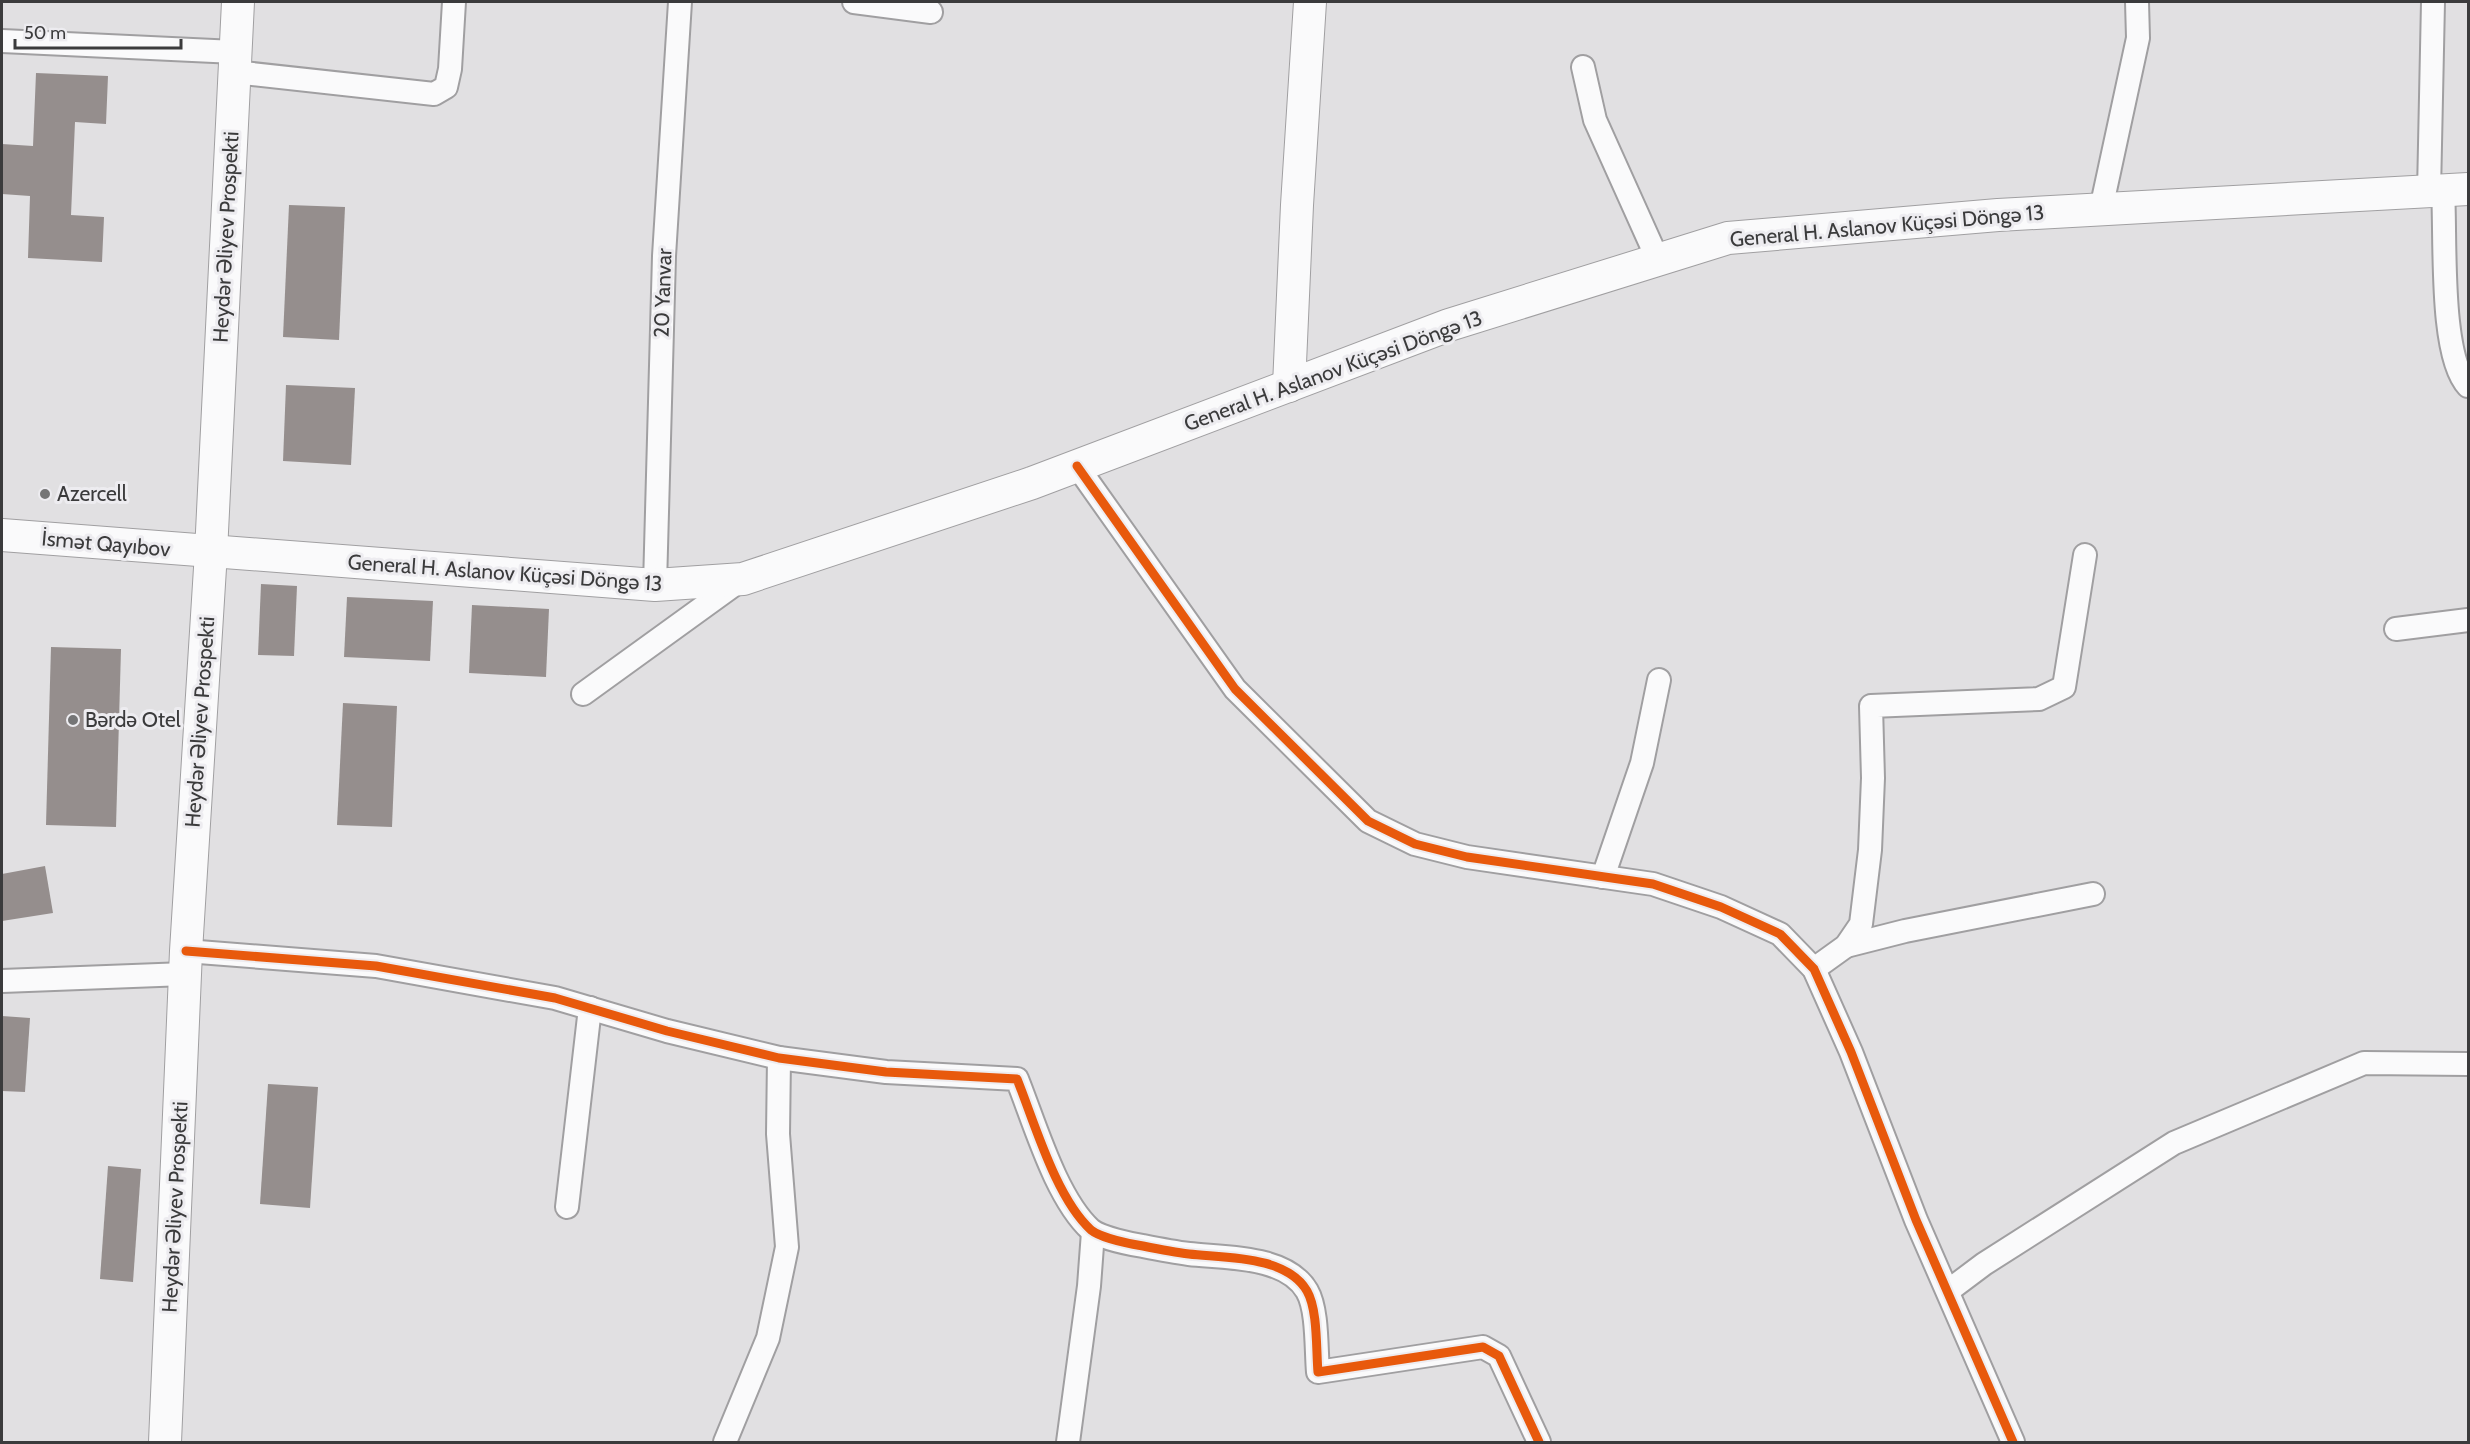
<svg xmlns="http://www.w3.org/2000/svg" width="2470" height="1444" font-family="Cabin,sans-serif">
  <style>
    .building { fill: #958e8d }
    .lines { fill: none; stroke-linecap: round; stroke-linejoin: round }
    .minor-casing { stroke: #a09fa1; stroke-width: 26 }
    .secondary-casing { stroke: #a09fa1; stroke-width: 34 }
    .minor { stroke: #fafafb; stroke-width: 22 }
    .secondary { stroke: #fafafb; stroke-width: 32 }
    .cycleway-casing { stroke: #edecf0; stroke-width: 13 }
    .cycleway { stroke: #e8590c; stroke-width: 9 }
    .poi-dot { fill: #757576; stroke: #edecf0; stroke-width: 2 }
    .labels { text-anchor: middle; stroke-width: 6; stroke-linejoin: round; paint-order: stroke }
    .street-label { font-size: 21px; fill: #3b3b3c; stroke: #edecf0 }
    .poi-label { font-size: 21px; fill: #3b3b3c; stroke: #edecf0; text-anchor: start }
  </style>
  <rect width="100%" height="100%" fill="#e1e0e2"/>
  <!-- building -->
  <g class="building">
    <polygon points="36,73 108,76 106,124 75,122 71,215 104,217 102,262 28,258 30,196 2,194 2,144 33,146"/>
    <polygon points="289,205 345,207 339,340 283,337"/>
    <polygon points="286,385 355,388 351,465 283,461"/>
    <polygon points="261,584 297,586 294,656 258,655"/>
    <polygon points="347,597 433,601 430,661 344,657"/>
    <polygon points="472,605 549,609 546,677 469,673"/>
    <polygon points="51,647 121,649 116,827 46,825"/>
    <polygon points="343,703 397,706 392,827 337,825"/>
    <polygon points="45,866 53,913 2,921 2,874"/>
    <polygon points="2,1016 30,1018 25,1092 2,1091"/>
    <polygon points="268,1084 318,1087 310,1208 260,1204"/>
    <polygon points="108,1166 141,1169 133,1282 100,1279"/>
  </g>
  <g class="lines">
    <!-- minor casing -->
    <g class="minor-casing">
      <g id="minor">
        <polyline points="854,2 931,12"/>
        <polyline points="2,41 235,52"/>
        <polyline points="1583,67 1595,120 1658,260"/>
        <polyline points="234,72 434,94 446,87 450,69 454,2"/>
        <path d="M2443,191C2446,236 2439,356 2468,386"/>
        <polyline points="2429,192 2433,2"/>
        <polyline points="2101,209 2138,38 2137,2"/>
        <polyline points="1077,466 1235,689 1368,821 1415,844 1467,857 1653,884 1721,907 1780,934 1814,969 1851,1052 1916,1220 2013,1442"/>
        <polyline points="655,585 664,256 680,2"/>
        <polyline points="2396,629 2468,620"/>
        <polyline points="583,694 742,579"/>
        <polyline points="1603,877 1642,763 1659,680"/>
        <polyline points="1846,946 1905,931 2093,894"/>
        <path d="M186,951L376,966L555,998L667,1031L779,1058L886,1072L1017,1079C1035,1124 1056,1198 1091,1230C1101,1238 1131,1244 1143,1246C1158,1249 1173,1252 1189,1254C1224,1258 1286,1255 1307,1291C1318,1310 1316,1350 1318,1372L1483,1347L1499,1356L1539,1442"/>
        <polyline points="1814,969 1846,946 1861,924 1870,850 1873,778 1871,706 2039,699 2064,687 2085,555"/>
        <polyline points="2,981 185,974"/>
        <polyline points="567,1207 590,1008"/>
        <polyline points="1948,1291 1984,1264 2174,1143 2364,1063 2468,1064"/>
        <polyline points="725,1442 768,1338 787,1247 778,1134 779,1058"/>
        <polyline points="1068,1442 1089,1286 1093,1232"/>
      </g>
    </g>
    <!-- secondary casing -->
    <g class="secondary-casing">
      <g id="secondary">
        <polyline points="1289,386 1297,205 1310,2"/>
        <polyline points="2,535 655,585 743,579 1032,483 1449,325 1728,238 1998,215 2468,189"/>
        <polyline points="165,1442 186,951 211,552 238,2"/>
      </g>
    </g>
    <!-- minor -->
    <use href="#minor" class="minor"/>
    <!-- secondary -->
    <use href="#secondary" class="secondary"/>
    <!-- cycleway casing -->
    <g class="cycleway-casing">
      <g id="cycleway">
        <polyline points="1077,466 1235,689 1368,821 1415,844 1467,857 1653,884 1721,907 1780,934 1814,969 1851,1052 1916,1220 2013,1442"/>
        <path d="M186,951L376,966L555,998L667,1031L779,1058L886,1072L1017,1079C1035,1124 1056,1198 1091,1230C1101,1238 1131,1244 1143,1246C1158,1249 1173,1252 1189,1254C1224,1258 1286,1255 1307,1291C1318,1310 1316,1350 1318,1372L1483,1347L1499,1356L1539,1442"/>
      </g>
    </g>
    <!-- cycleway -->
    <use href="#cycleway" class="cycleway"/>
  </g>
  <!-- markers -->
  <g class="poi-dot">
    <circle cx="45" cy="494" r="6"/>
    <circle cx="73" cy="720" r="6"/>
  </g>
  <g class="labels">
    <!-- street labels -->
    <g class="street-label">
      <text transform="translate(1887 226) rotate(-5)" y="7">General H. Aslanov Küçəsi Döngə 13</text>
      <text transform="translate(226 237) rotate(-87)" y="7">Heydər Əliyev Prospekti</text>
      <text transform="translate(663 293) rotate(-88)" y="7">20 Yanvar</text>
      <text transform="translate(1333 371) rotate(-20)" y="7">General H. Aslanov Küçəsi Döngə 13</text>
      <text transform="translate(106 544) rotate(5)" y="7">İsmət Qayıbov</text>
      <text transform="translate(505 573) rotate(4)" y="7">General H. Aslanov Küçəsi Döngə 13</text>
      <text transform="translate(200 722) rotate(-86)" y="7">Heydər Əliyev Prospekti</text>
      <text transform="translate(175 1207) rotate(-87)" y="7">Heydər Əliyev Prospekti</text>
    </g>
    <!-- poi labels -->
    <g class="poi-label">
      <text x="57" y="501">Azercell</text>
      <text x="85" y="727">Bərdə Otel</text>
    </g>
  </g>
  <!-- border -->
  <rect width="2470" height="1444" fill="none" stroke="#3b3b3c" stroke-width="6"/>
  <!-- scale -->
  <path d="M15 39v9h166v-9" fill="none" stroke="#3b3b3c" stroke-width="3"/>
  <text x="24" y="39" font-size="18" fill="#3b3b3c" stroke="#edecf0" stroke-width="4.5" paint-order="stroke">50 m</text>
</svg>
